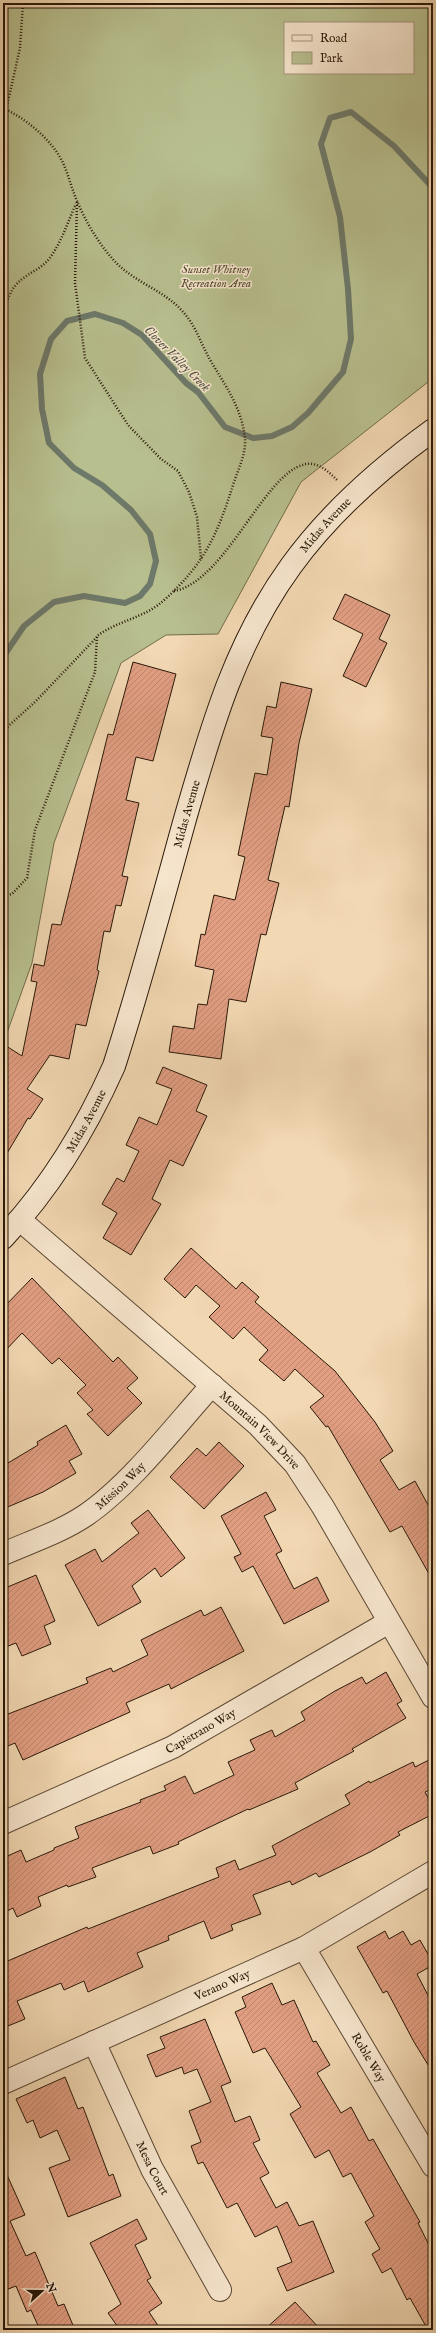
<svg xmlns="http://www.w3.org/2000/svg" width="436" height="2333" font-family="'IM FELL English',serif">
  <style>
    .green { fill: #b8bf8f; stroke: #706c4c; fill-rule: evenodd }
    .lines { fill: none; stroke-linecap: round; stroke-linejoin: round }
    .stream { stroke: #6d796a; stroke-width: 6 }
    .building { fill: url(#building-hatch); stroke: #291808 }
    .street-casing { stroke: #5b4833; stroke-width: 24 }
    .secondary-casing { stroke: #291808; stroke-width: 24 }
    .path { stroke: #291808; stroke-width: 2.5; stroke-dasharray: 1 2; stroke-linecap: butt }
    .street { stroke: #f7e6ce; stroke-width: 22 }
    .secondary { stroke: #f7e6ce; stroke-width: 22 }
    .labels { text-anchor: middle; stroke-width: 3; stroke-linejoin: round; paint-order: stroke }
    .park-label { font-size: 12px; font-style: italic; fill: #544a30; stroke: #f7e6ce }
    .street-label { font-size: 12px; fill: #291808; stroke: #f7e6ce }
    .water-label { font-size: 13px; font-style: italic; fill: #515141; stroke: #f7e6ce }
  </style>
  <defs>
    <pattern id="building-hatch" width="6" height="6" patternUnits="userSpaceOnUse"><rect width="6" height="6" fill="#e19e82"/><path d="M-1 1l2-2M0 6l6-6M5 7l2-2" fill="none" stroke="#c1876f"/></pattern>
  </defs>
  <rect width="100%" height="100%" fill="#f2d8b3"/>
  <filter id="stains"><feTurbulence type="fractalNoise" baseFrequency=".005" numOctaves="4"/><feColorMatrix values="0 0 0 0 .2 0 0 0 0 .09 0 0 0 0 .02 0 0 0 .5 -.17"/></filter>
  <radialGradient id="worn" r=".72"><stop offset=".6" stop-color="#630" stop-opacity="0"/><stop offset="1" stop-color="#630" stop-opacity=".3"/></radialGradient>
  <!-- green -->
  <path class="green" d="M3,3H433V378L301,482L218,634L166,635L121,663L54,843L32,963L3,1044ZM285,23H413V73H285Z"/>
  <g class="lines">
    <!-- stream -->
    <polyline class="stream" points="3,657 24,626 54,602 84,596 125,603 140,596 150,584 156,561 150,534 131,510 102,485 74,468 49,443 42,409 40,374 51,339 67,321 95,314 123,323 142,335 186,383 198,392 225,427 253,438 272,436 292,427 308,413 343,372 351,339 348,289 340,217 321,144 330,118 351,112 394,146 433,188"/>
  </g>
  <!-- building -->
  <g class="building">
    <polygon points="345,594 390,615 379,639 387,643 366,687 343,676 363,634 333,619"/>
    <polygon points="133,662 176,674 153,761 136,757 126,800 139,803 122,876 128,877 121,906 116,905 110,932 104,931 97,970 99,971 86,1026 76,1024 69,1059 50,1055 27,1089 43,1099 30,1119 28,1118 3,1160 3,1044 22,1056 37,982 31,981 34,964 44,966 52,924 61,925 108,734 113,735"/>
    <polygon points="281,682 312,689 299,743 289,807 285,806 268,880 279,883 266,935 261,934 246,1002 229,999 221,1059 169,1052 173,1026 194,1029 198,1004 207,1005 214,970 195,966 201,934 205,935 214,895 235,900 245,857 238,855 255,773 267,775 273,738 261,736 267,706 276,708"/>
    <polygon points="163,1067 207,1085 196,1111 207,1116 183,1166 170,1160 152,1199 161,1204 131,1255 103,1238 117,1213 102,1204 117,1178 124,1182 139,1151 126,1145 139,1117 157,1125 172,1089 156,1083"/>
    <polygon points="191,1248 236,1289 242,1282 259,1297 255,1302 335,1371 375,1422 393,1451 380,1460 399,1490 415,1481 433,1514 433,1581 402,1526 390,1532 328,1426 326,1427 310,1407 324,1396 295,1369 284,1381 259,1360 268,1350 244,1327 233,1339 209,1317 220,1306 196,1285 185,1298 164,1279"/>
    <polygon points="32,1278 113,1362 118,1357 138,1378 127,1388 142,1403 108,1436 87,1414 93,1410 77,1393 86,1385 59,1358 52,1364 22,1333 3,1353 3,1308"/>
    <polygon points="66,1425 82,1454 69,1461 76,1473 43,1492 3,1509 3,1466 38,1445 37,1442"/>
    <polygon points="219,1442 244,1466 204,1509 170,1477 197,1448 206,1456"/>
    <polygon points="266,1492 276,1510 264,1516 282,1551 276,1554 294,1589 317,1577 329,1601 284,1624 253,1566 242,1572 234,1557 241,1554 221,1516"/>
    <polygon points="148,1510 185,1558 161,1577 155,1568 132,1586 141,1602 98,1626 65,1565 95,1549 102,1562 139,1533 131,1523"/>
    <polygon points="36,1575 55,1621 44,1626 51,1644 22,1656 16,1643 3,1648 3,1589"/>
    <polygon points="221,1607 244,1651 171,1689 169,1684 126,1703 130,1712 23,1760 15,1743 3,1748 3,1716 88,1683 86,1678 111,1668 113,1672 148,1655 141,1640 201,1610 204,1616"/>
    <polygon points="386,1672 402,1701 397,1704 406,1718 352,1749 354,1751 295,1783 298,1789 249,1810 248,1809 178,1842 179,1844 153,1854 150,1846 92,1868 96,1877 68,1887 67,1885 38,1897 41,1906 17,1917 13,1908 3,1913 3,1858 21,1850 26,1862 54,1850 54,1848 79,1838 75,1827 141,1802 140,1800 166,1790 164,1786 185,1776 194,1794 234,1775 228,1762 255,1750 250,1740 272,1730 275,1737 305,1720 301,1712 335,1691 362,1677 366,1684"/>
    <polygon points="433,1758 433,1788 425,1792 433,1807 433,1814 398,1832 400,1835 370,1852 319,1877 316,1873 292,1885 290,1881 253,1895 261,1914 231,1925 233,1930 211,1939 204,1921 168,1936 169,1940 137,1953 143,1967 88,1992 84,1981 64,1990 61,1983 17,2001 25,2019 3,2028 3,1963 87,1927 88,1929 219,1877 216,1868 235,1860 239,1870 276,1855 272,1846 350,1804 345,1795 369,1781 370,1783 413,1762 415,1767"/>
    <polygon points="385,1931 389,1939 403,1931 411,1945 420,1940 433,1963 433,1965 417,1974 433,2005 433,2073 414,2042 387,1991 383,1993 357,1947"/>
    <polygon points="272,1983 282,2005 294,2000 313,2042 316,2041 330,2065 317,2073 341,2113 351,2107 369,2141 373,2139 420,2222 418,2223 433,2253 433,2330 428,2330 410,2298 407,2300 391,2268 382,2273 372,2254 380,2249 365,2222 374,2216 351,2173 343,2177 329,2150 315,2158 290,2114 301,2107 265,2048 253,2053 235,2012 246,2007 242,1997"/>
    <polygon points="205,2019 231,2082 221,2086 235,2122 250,2116 260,2140 253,2143 269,2173 260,2178 276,2208 287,2202 299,2226 313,2221 334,2272 287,2291 277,2268 292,2262 277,2226 255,2237 237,2203 227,2208 203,2162 198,2164 191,2146 201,2142 189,2111 211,2102 197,2069 184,2074 182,2067 156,2077 147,2055 165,2048 160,2037"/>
    <polygon points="65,2077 78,2109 83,2107 109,2176 113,2174 121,2196 68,2217 49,2168 70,2160 57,2130 40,2138 33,2120 27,2123 16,2099"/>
    <polygon points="3,2166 25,2215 10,2221 26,2256 35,2252 58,2306 64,2304 75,2330 40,2330 31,2310 27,2312 16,2286 3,2291"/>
    <polygon points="137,2219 147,2239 135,2245 151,2278 147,2280 162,2303 149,2312 161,2330 120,2330 108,2313 121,2304 90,2243"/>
    <polygon points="295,2302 321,2330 264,2330"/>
  </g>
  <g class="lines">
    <!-- street casing -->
    <g class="street-casing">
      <g id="street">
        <path id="s1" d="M20,1220L258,1425L295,1464L323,1507L433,1697"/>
        <path id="s2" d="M3,1554C30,1542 61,1532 86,1515C131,1484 175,1426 212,1385"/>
        <path id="s3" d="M3,1823L173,1747L389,1622"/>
        <path id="s4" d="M304,1948L433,2166"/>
        <path id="s5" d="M94,2042L152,2169L220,2290"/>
        <path id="s6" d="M3,2083L304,1948L433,1872"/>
      </g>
    </g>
    <!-- secondary casing -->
    <g class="secondary-casing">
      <g id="secondary">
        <path id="s7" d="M3,1238C50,1188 86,1129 114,1066C140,985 162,902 185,819C211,729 235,643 291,566C330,512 379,469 433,430"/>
      </g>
    </g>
    <!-- path -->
    <g class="path">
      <polyline points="3,7 21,5"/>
      <path d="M3,108C24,118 42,132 56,151C67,166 70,185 77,201C85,220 97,241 111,257C131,282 164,289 184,313C195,325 201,343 209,358C224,384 242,407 245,439C246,453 239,468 234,482C218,533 205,564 163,601C144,618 117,621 97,636L95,672L35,830L27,878L12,894L3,896"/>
      <polyline points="3,124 20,48 23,3"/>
      <polyline points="77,202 75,283 85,358 128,425 161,459 178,471 189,492 197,517 201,559"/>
      <path d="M3,335C5,312 4,291 25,277C33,271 43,267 49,259C62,242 67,223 76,204"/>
      <path d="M174,591C229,581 269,458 313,464C323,466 331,474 338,481"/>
      <polyline points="3,731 36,701 97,637"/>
    </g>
    <!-- street -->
    <use href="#street" class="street"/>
    <!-- secondary -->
    <use href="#secondary" class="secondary"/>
  </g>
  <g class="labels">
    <!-- park labels -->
    <g class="park-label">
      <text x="216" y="273">Sunset Whitney<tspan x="216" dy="14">Recreation Area</tspan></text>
    </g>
    <!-- street labels -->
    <g class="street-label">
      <text dy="4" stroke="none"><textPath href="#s7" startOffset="792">Midas Avenue</textPath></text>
      <text dy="4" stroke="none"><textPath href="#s7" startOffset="468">Midas Avenue</textPath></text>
      <text dy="4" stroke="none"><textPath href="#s7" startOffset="144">Midas Avenue</textPath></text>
      <text dy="4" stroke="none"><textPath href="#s1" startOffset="319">Mountain View Drive</textPath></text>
      <text dy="4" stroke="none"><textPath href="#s2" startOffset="137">Mission Way</textPath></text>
      <text dy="4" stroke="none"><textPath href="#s3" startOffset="218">Capistrano Way</textPath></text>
      <text dy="4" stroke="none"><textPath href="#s6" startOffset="240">Verano Way</textPath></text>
      <text dy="4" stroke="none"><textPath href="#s4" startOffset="127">Roble Way</textPath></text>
      <text dy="4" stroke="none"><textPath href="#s5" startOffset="139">Mesa Court</textPath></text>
    </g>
    <!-- water labels -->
    <g class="water-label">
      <text transform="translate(178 358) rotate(45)" y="5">Clover Valley Creek</text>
    </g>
  </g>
  <!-- margin -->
  <rect width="436" height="2333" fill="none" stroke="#f2d8b3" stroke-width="16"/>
  <rect x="4" y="4" width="428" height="2325" fill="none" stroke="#291808" stroke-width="2"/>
  <rect x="8" y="8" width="420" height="2317" fill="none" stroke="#291808"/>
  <!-- legend -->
  <rect x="284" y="22" width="130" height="52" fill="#f7e6ce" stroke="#a5947f"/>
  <rect x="292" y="35" width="20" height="6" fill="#f7e6ce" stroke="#a5947f"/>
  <text x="320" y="42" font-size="12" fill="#291808">Road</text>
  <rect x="292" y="52" width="20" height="12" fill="#b8bf8f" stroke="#a5947f"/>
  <text x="320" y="62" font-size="12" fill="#291808">Park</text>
  <!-- north arrow -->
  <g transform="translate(42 2291) rotate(69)" stroke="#f7e6ce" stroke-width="3" paint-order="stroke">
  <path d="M0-3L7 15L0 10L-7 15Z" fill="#291808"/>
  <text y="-6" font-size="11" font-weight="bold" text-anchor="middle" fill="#291808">N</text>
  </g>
  <rect width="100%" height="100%" filter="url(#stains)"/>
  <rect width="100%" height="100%" fill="url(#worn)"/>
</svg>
